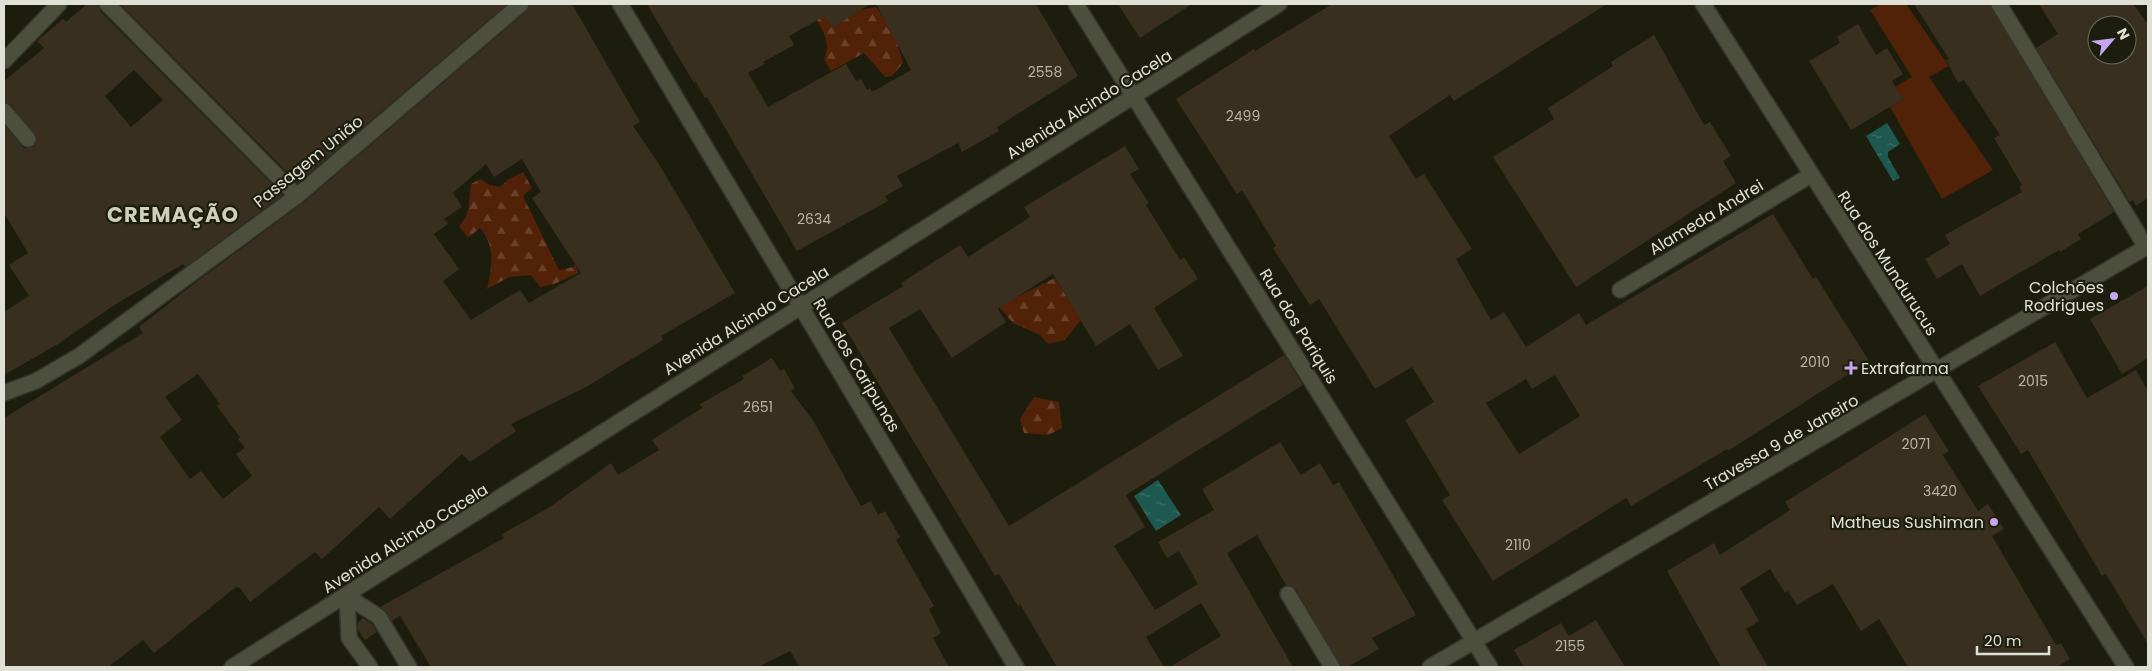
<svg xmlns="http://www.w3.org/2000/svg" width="2152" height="671" font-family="Poppins,sans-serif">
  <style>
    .forest { fill: url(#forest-firs) }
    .garden { fill: #512208 }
    .water { fill: url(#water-ripples) }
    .building { fill: #392f1f; fill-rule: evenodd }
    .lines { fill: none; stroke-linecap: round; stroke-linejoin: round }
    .street-casing { stroke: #32332b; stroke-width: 18 }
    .secondary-casing { stroke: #32332b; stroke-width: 18 }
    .street { stroke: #4d4f3d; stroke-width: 15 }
    .secondary { stroke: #4d4f3d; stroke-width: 15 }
    .poi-dot { fill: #c7a6ef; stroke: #1c1d0c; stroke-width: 2 }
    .labels { text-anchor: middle; stroke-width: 4.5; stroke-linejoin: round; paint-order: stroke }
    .number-label { font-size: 14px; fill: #b6b4a8 }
    .street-label { font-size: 16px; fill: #e0e1d6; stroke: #1c1d0c }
    .poi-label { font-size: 16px; fill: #e0e1d6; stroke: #1c1d0c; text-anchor: end }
    .district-label { font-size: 21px; font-weight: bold; letter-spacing: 1px; fill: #cdd0ba; stroke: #1c1d0c }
  </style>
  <defs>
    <pattern id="forest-firs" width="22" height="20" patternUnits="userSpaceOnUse" patternTransform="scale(1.25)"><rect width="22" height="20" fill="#512208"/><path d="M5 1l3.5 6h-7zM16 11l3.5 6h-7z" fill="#6a422b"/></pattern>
    <pattern id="water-ripples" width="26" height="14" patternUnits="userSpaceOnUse" patternTransform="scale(1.25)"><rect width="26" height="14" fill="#1d594f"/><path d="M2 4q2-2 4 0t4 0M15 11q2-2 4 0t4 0" fill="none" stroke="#3e7168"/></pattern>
  </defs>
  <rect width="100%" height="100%" fill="#1c1d0c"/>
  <!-- forest -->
  <g class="forest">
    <path d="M808,4H847L858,10L876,7L894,33L903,63L892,76L885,77L864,53L831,71L824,59C833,42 819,21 807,8Z"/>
    <path d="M523,172L532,188L523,196L559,270L573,267L575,264L579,273L554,284L540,287L531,275L509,277L487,289C492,266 496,247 480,228L468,238L459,226C472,214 468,200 471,184L480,179L490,185L500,187L509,179Z"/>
    <polygon points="1055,278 1081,320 1065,340 1048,344 1040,335 1013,323 1000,308 1005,296 1019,296"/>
    <polygon points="1034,397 1059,402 1062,428 1048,435 1024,433 1020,419"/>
  </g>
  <!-- garden -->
  <polygon class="garden" points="1882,4 1906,4 1949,66 1929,77 1993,170 1942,199 1890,107 1903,99 1895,87 1912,77 1870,10"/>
  <!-- water -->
  <g class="water">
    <polygon points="1887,123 1900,144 1888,152 1888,157 1900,178 1893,181 1866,136"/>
    <polygon points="1158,480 1181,515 1156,531 1134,496"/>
  </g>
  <!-- building -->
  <g class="building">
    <path d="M87,4H98L100,11L283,195L185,267L183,264L113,306L58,344L4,375V312L29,296L9,265L28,253L4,213V125L24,148L34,146L37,138L11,105L4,102V81L44,48L37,41L63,19L66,22ZM134,70L163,100L131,127L105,96Z"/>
    <polygon points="120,4 507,4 298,183"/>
    <path d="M530,4H572L640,122L633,126L659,164L735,293L661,336L663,340L586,387L511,424L516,431L470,462L462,454L390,519L379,507L322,559L315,552L250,602L240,588L236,587L154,653L143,640L108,667H4V418L143,333L139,327L196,282L303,203L527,11ZM522,159L541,192L532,198L581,273L529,303L520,290L471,320L443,281L459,269L434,234L448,224L444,219L462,207L453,193L486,164L494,177ZM198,374L220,404L217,406L240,437L238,439L245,448L236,454L252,476L223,499L201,471L190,479L160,437L182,420L165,397Z"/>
    <polygon points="647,4 870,4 832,28 825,16 789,36 794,45 763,62 765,64 748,73 768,107 846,64 856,81 861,79 867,90 870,88 872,92 911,70 876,4 1036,4 1078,76 997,127 999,131 962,152 958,143 897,176 903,186 885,196 888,201 797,251 707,97 705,98 696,82 694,83"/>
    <polygon points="1118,4 1192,4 1140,38"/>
    <path d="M1332,4H1607L1454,101L1450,95L1389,136L1416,179L1424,174L1472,249L1456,259L1491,320L1504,312L1526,347L1579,313L1586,325L1773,214L1813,279L1816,277L1869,361L1728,451L1727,449L1631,506L1626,498L1493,581L1442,500L1450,495L1405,420L1434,402L1412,367L1375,389L1319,299L1310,305L1273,248L1276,246L1242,190L1237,194L1176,99L1254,49L1255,51ZM1555,375L1580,416L1519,454L1486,403L1526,379L1532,389Z"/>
    <polygon points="1914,4 1990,4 2114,212 2078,234 2081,239 2060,252 2059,250 1980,296 1962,264 1937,279 1925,259 1950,244 1945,235 2022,192 2019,187 2022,185 1994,138 2000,135 1964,80 1958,83 1946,60 1949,59"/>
    <path d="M2039,4H2133L2148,24V198L2136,206L2133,200L2130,202L2036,48L2058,34ZM2097,25H2127V55H2097Z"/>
    <polygon points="1858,24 1876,55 1887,48 1903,74 1892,81 1903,99 1851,130 1809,61 1840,43 1837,37"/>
    <polygon points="1654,35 1704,125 1710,122 1731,156 1723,161 1736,183 1576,287 1493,157 1554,119 1548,108 1613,66 1611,62"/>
    <polygon points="1125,146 1139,169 1130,174 1149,203 1146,205 1180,260 1184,257 1198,279 1154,308 1183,356 1158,370 1130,324 1096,346 1053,274 998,309 1006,322 952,358 920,309 889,328 1009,526 1284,355 1303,385 1126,495 1145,527 1114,546 1155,610 1198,584 1179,551 1167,558 1158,542 1214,510 1202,489 1280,442 1301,475 1320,463 1333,485 1339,482 1416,615 1372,638 1379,649 1348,667 1341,667 1296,589 1286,585 1257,535 1227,553 1293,667 1170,667 1221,636 1201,603 1146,637 1164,667 1057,667 1020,604 1018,606 999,574 995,576 842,323 903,286 901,283 960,245 968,257 1030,217 1024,207"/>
    <polygon points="2148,286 2148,358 2122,374 2090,319"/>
    <polygon points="2055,342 2087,398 2136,370 2148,391 2148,644 2106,574 2102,576 2028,450 2021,454 1978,386"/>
    <polygon points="772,358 780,371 784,369 795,388 791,391 814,422 861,506 871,501 878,515 885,511 900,537 896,540 934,606 929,609 941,633 933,638 949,667 800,667 790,651 758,667 431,667 400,616 392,621 380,607 504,538 502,534 550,507 611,463 618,475 659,450 652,440 702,408 700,404 744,379 742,376"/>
    <polygon points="1925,414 1949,451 1943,455 1978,511 1988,504 2004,529 1992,536 2056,645 2061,643 2070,659 2057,667 1908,667 1879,619 1861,631 1833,584 1797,605 1788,591 1785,593 1770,569 1740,588 1759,621 1746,629 1768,667 1721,667 1667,571 1714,543 1720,555 1790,510 1785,502"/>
    <polygon points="363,618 372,624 377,632 365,640 358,630 358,622"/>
    <polygon points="1596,620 1625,667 1524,667 1514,650 1561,623 1569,636"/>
  </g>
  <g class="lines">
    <!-- street casing -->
    <g class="street-casing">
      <g id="street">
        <polyline points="107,4 297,196"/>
        <polyline points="620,4 1016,667"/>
        <polyline points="1999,4 2146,247"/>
        <polyline points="4,61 59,4"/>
        <polyline points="4,111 28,139"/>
        <polyline points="1620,290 1811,175"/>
        <polyline points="4,393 36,381 79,356 297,196 521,4"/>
        <polyline points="1288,594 1332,667"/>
        <polyline points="347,596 379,617 409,667"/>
        <polyline points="347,596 349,638 370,667"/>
      </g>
    </g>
    <!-- secondary casing -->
    <g class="secondary-casing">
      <g id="secondary">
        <polyline points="1076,4 1490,667"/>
        <polyline points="1703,4 2126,667"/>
        <polyline points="232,667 1279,4"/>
        <polyline points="1430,667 2148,246"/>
      </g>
    </g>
    <!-- street -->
    <use href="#street" class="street"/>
    <!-- secondary -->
    <use href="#secondary" class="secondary"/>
  </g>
  <!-- markers -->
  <g class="poi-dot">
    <circle cx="2114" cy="296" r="5"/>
    <path d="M1848.5 360.5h5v5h5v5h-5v5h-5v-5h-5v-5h5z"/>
    <circle cx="1994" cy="522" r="5"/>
  </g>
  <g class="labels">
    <!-- number labels -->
    <g class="number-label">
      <text x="1045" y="77">2558</text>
      <text x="1243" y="121">2499</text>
      <text x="814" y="224">2634</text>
      <text x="1815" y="367">2010</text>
      <text x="2033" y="386">2015</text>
      <text x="758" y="412">2651</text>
      <text x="1916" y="449">2071</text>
      <text x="1940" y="496">3420</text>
      <text x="1518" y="550">2110</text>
      <text x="1570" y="651">2155</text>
    </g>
    <!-- street labels -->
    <g class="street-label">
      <text transform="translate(1089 104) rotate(-32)" y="6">Avenida Alcindo Cacela</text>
      <text transform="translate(308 161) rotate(-39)" y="6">Passagem União</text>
      <text transform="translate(1706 217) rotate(-31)" y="6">Alameda Andrei</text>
      <text transform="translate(1888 263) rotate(57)" y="6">Rua dos Mundurucus</text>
      <text transform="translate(746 320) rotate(-32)" y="6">Avenida Alcindo Cacela</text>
      <text transform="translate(1299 326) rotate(58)" y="6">Rua dos Pariquis</text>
      <text transform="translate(857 365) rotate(59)" y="6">Rua dos Caripunas</text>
      <text transform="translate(1781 442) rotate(-30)" y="6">Travessa 9 de Janeiro</text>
      <text transform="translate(405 538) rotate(-32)" y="6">Avenida Alcindo Cacela</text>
    </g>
    <!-- poi labels -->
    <g class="poi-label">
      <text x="2104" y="293">Colchões<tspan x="2104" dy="18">Rodrigues</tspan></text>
      <text x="1861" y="374" text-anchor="start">Extrafarma</text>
      <text x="1984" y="528">Matheus Sushiman</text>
    </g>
    <!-- district labels -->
    <g class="district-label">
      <text x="173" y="222">CREMAÇÃO</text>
    </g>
  </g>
  <!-- border -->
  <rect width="2152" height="671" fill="none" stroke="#e0e1d6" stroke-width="10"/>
  <!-- north arrow -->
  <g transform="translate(2112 40) rotate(62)"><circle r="24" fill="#1c1d0c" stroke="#6a6b5d"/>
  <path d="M0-4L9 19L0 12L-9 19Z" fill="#c7a6ef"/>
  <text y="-8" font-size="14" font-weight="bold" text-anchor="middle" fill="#e0e1d6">N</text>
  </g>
  <!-- scale -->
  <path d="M1977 646v8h72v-8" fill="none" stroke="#e0e1d6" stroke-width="2.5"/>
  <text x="1984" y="646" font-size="15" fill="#e0e1d6" stroke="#1c1d0c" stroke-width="4" paint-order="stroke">20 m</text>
</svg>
